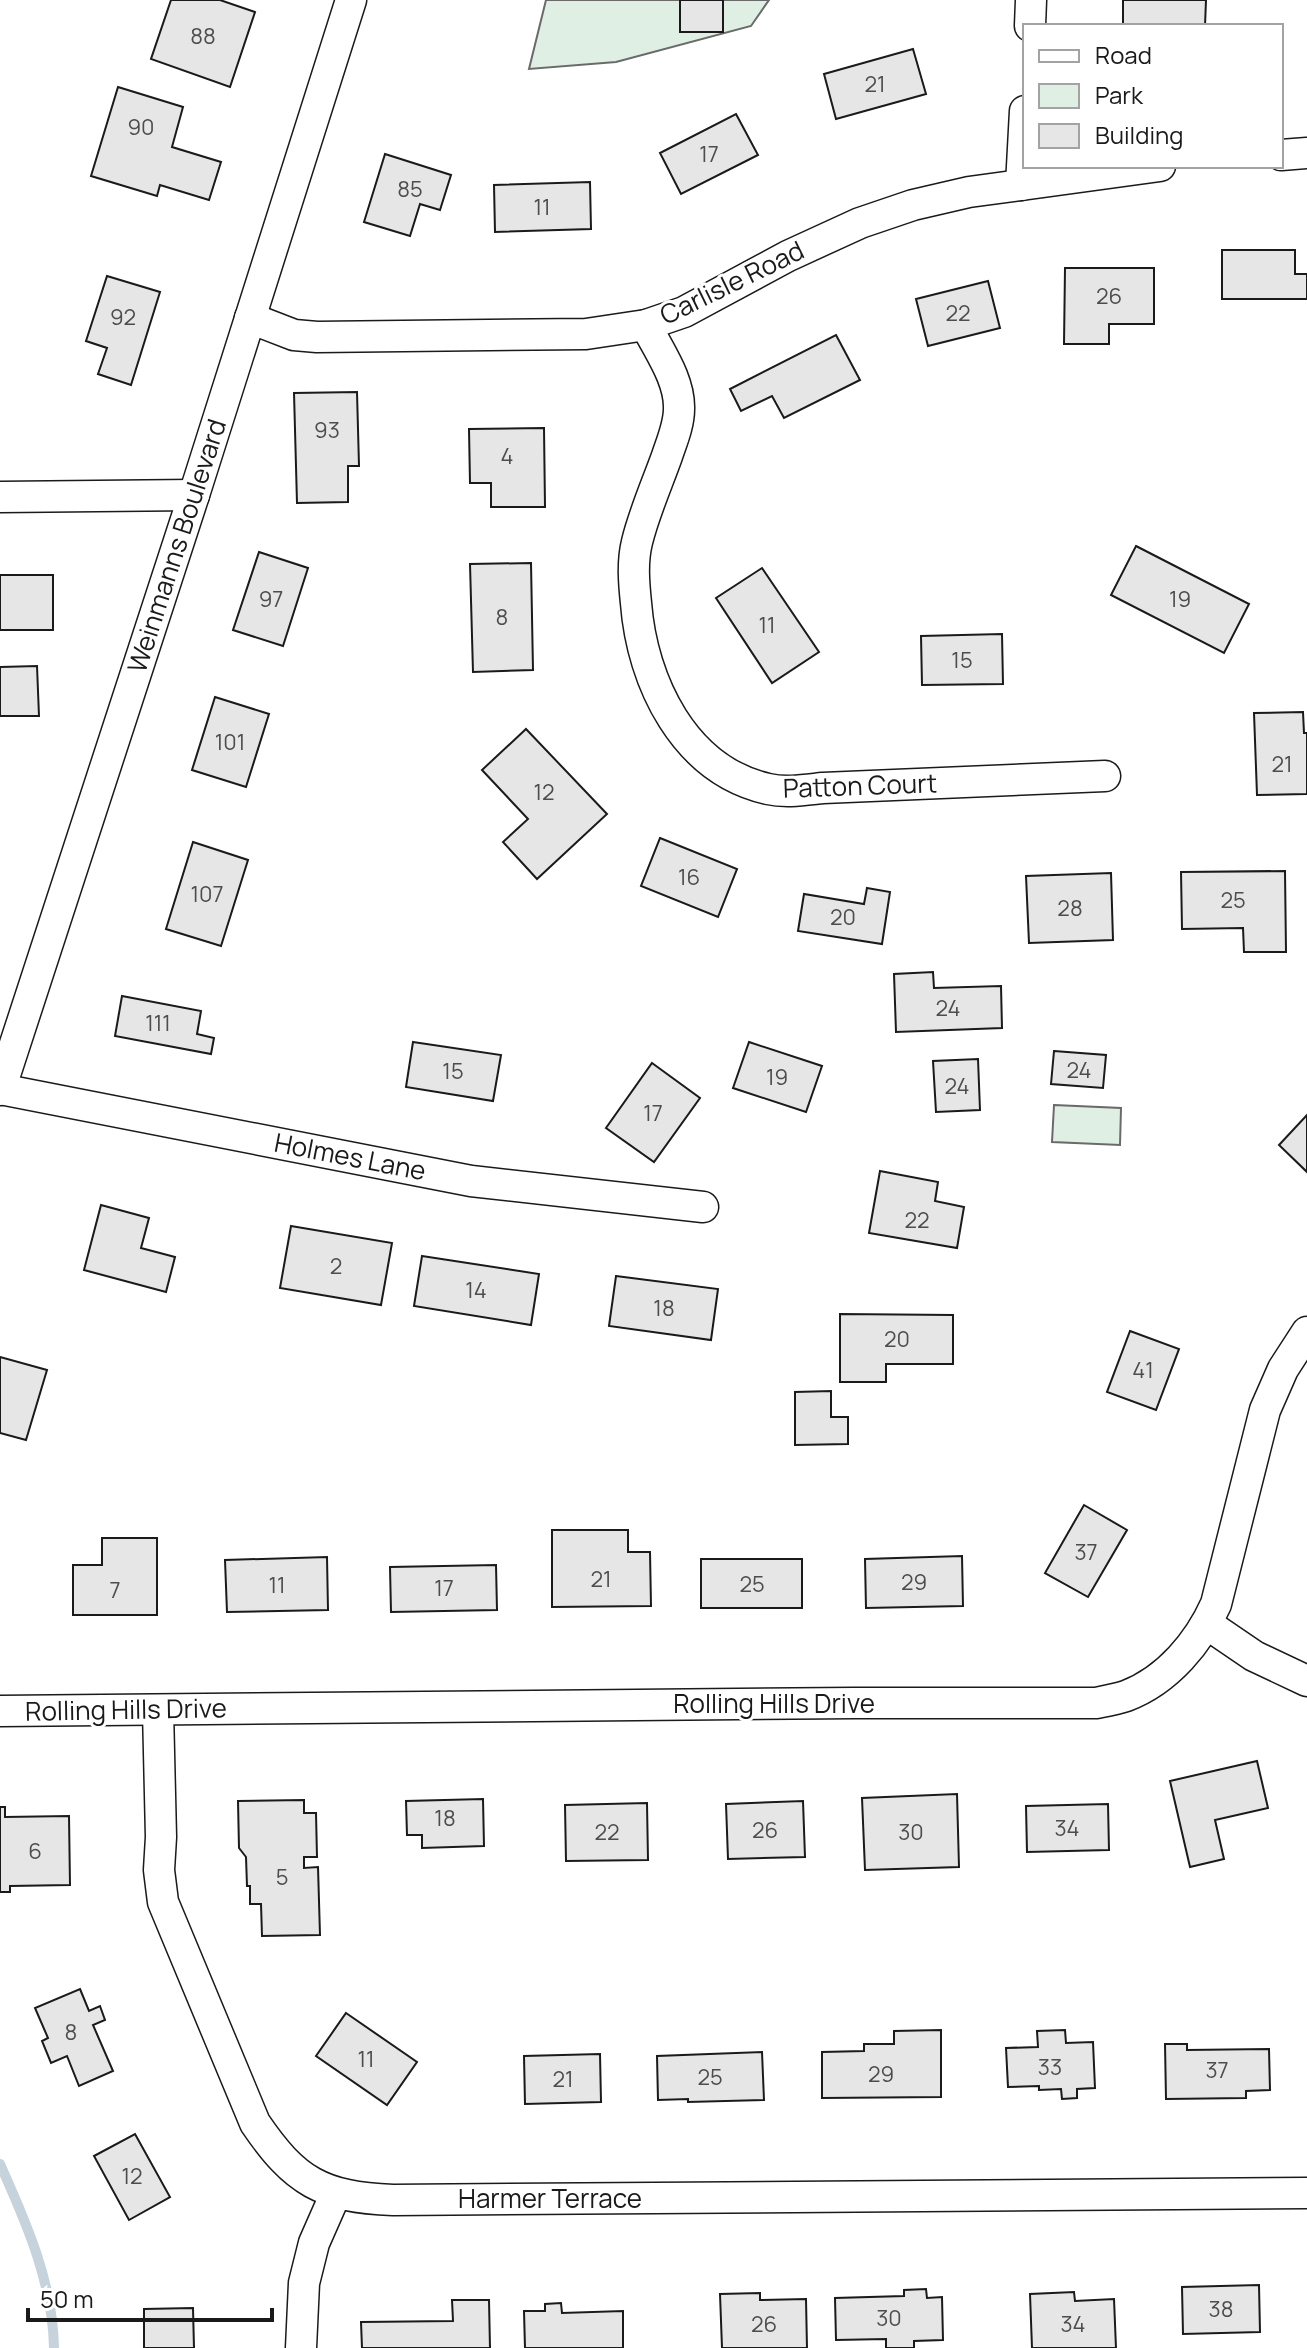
<svg xmlns="http://www.w3.org/2000/svg" width="1307" height="2348" font-family="Manrope,sans-serif">
  <style>
    .green { fill: #e0efe3; stroke: #6a6a6a; stroke-width: 2 }
    .lines { fill: none; stroke-linecap: round; stroke-linejoin: round }
    .stream { stroke: #c6d2dc; stroke-width: 10 }
    .building { fill: #e6e6e6; stroke: #1a1a1a; stroke-width: 2 }
    .street-casing { stroke: #1a1a1a; stroke-width: 33 }
    .street { stroke: #fff; stroke-width: 30 }
    .labels { text-anchor: middle; stroke-width: 6; stroke-linejoin: round; paint-order: stroke }
    .number-label { font-size: 22px; fill: #4d4d4d }
    .street-label { font-size: 26px; fill: #1a1a1a; stroke: #fff }
  </style>
  <rect width="100%" height="100%" fill="#fff"/>
  <!-- green -->
  <g class="green">
    <polygon points="546,0 769,0 751,26 616,62 529,69"/>
    <polygon points="1054,1105 1121,1108 1120,1145 1052,1142"/>
  </g>
  <g class="lines">
    <!-- stream -->
    <path class="stream" d="M0,2164C26,2222 53,2283 54,2348"/>
  </g>
  <!-- building -->
  <g class="building">
    <polygon points="171,0 220,0 255,12 230,87 151,59"/>
    <rect x="680" y="0" width="43" height="32"/>
    <polygon points="1123,0 1206,0 1205,26 1123,26"/>
    <polygon points="913,49 926,94 836,119 824,74"/>
    <polygon points="118,87 183,107 172,147 221,162 209,200 160,185 157,196 91,176"/>
    <polygon points="736,114 758,155 681,194 660,153"/>
    <polygon points="385,154 451,175 440,210 420,204 410,236 364,222"/>
    <polygon points="590,182 591,229 495,232 494,185"/>
    <polygon points="1222,250 1295,250 1295,274 1307,274 1307,299 1222,299"/>
    <polygon points="1065,268 1154,268 1154,324 1109,324 1109,344 1064,344"/>
    <polygon points="107,276 160,292 131,385 98,374 107,348 86,341"/>
    <polygon points="988,281 1000,328 928,346 916,299"/>
    <polygon points="836,335 860,380 784,418 772,396 741,411 730,389"/>
    <polygon points="357,392 359,466 348,466 348,502 297,503 294,393"/>
    <polygon points="544,428 545,507 491,507 491,483 470,483 469,429"/>
    <polygon points="1136,546 1249,604 1224,653 1111,595"/>
    <polygon points="259,552 308,568 283,646 233,630"/>
    <polygon points="531,563 533,670 473,672 470,564"/>
    <polygon points="762,568 819,652 772,683 716,598"/>
    <rect x="0" y="575" width="53" height="55"/>
    <polygon points="1002,634 1003,684 922,685 921,636"/>
    <polygon points="37,666 39,716 0,716 0,667"/>
    <polygon points="215,697 269,714 246,787 192,770"/>
    <polygon points="1303,712 1304,733 1307,733 1307,794 1257,795 1254,713"/>
    <polygon points="526,729 607,814 537,879 503,842 528,819 482,770"/>
    <polygon points="660,838 737,869 718,917 641,886"/>
    <polygon points="193,842 248,860 221,946 166,929"/>
    <polygon points="1285,871 1286,952 1244,952 1243,928 1182,929 1181,872"/>
    <polygon points="1111,873 1113,940 1029,943 1026,876"/>
    <polygon points="867,888 890,892 882,944 798,931 804,894 864,904"/>
    <polygon points="933,972 934,988 1001,986 1002,1028 896,1032 894,974"/>
    <polygon points="122,996 201,1011 197,1034 214,1038 211,1054 115,1036"/>
    <polygon points="413,1042 501,1055 493,1101 406,1087"/>
    <polygon points="749,1042 822,1066 806,1112 733,1088"/>
    <polygon points="1054,1051 1106,1055 1103,1088 1051,1084"/>
    <polygon points="978,1059 980,1110 936,1112 933,1061"/>
    <polygon points="652,1063 700,1098 654,1162 606,1128"/>
    <polygon points="1307,1115 1307,1172 1279,1145"/>
    <polygon points="880,1171 938,1182 935,1201 964,1207 957,1248 869,1233"/>
    <polygon points="101,1205 149,1218 141,1248 175,1257 166,1292 84,1270"/>
    <polygon points="291,1226 392,1243 381,1305 280,1288"/>
    <polygon points="422,1256 539,1274 531,1325 414,1306"/>
    <polygon points="616,1276 718,1289 711,1340 609,1326"/>
    <polygon points="840,1314 953,1315 953,1364 886,1364 886,1382 840,1382"/>
    <polygon points="1130,1331 1179,1349 1156,1410 1107,1392"/>
    <polygon points="0,1357 47,1370 26,1440 0,1433"/>
    <polygon points="831,1391 831,1417 848,1417 848,1444 795,1445 795,1392"/>
    <polygon points="1084,1505 1127,1530 1088,1597 1045,1573"/>
    <polygon points="552,1530 628,1530 628,1552 650,1552 651,1606 552,1607"/>
    <polygon points="102,1538 157,1538 157,1615 73,1615 73,1565 102,1565"/>
    <polygon points="962,1556 963,1606 866,1608 865,1559"/>
    <polygon points="327,1557 328,1610 227,1612 225,1560"/>
    <rect x="701" y="1559" width="101" height="49"/>
    <polygon points="496,1565 497,1610 391,1612 390,1567"/>
    <polygon points="1257,1761 1268,1808 1215,1820 1224,1859 1190,1867 1170,1781"/>
    <polygon points="957,1794 959,1867 865,1870 862,1798"/>
    <polygon points="483,1799 484,1846 422,1848 422,1835 407,1835 406,1801"/>
    <polygon points="304,1800 304,1813 316,1813 317,1857 304,1857 304,1868 318,1867 320,1935 262,1936 261,1904 250,1904 250,1886 247,1886 246,1857 239,1848 238,1801"/>
    <polygon points="803,1801 805,1857 728,1859 726,1804"/>
    <polygon points="647,1803 648,1860 566,1861 565,1805"/>
    <polygon points="1108,1804 1109,1850 1027,1852 1026,1806"/>
    <polygon points="0,1807 5,1807 5,1817 69,1816 70,1885 10,1886 10,1892 0,1892"/>
    <polygon points="80,1989 89,2011 100,2006 105,2020 93,2025 113,2071 79,2086 67,2056 51,2063 42,2041 48,2038 35,2008"/>
    <polygon points="346,2013 417,2062 387,2105 316,2056"/>
    <polygon points="941,2030 941,2097 822,2098 822,2052 864,2051 864,2044 894,2044 894,2031"/>
    <polygon points="1065,2030 1066,2043 1093,2042 1095,2088 1077,2089 1077,2098 1062,2099 1061,2089 1039,2090 1039,2086 1008,2087 1006,2048 1038,2047 1037,2031"/>
    <polygon points="1165,2044 1187,2044 1187,2050 1269,2049 1270,2090 1246,2091 1246,2098 1166,2099"/>
    <polygon points="762,2052 764,2100 688,2102 688,2099 658,2100 657,2056"/>
    <polygon points="600,2054 601,2102 525,2104 524,2056"/>
    <polygon points="135,2134 170,2197 129,2220 94,2156"/>
    <polygon points="1259,2285 1260,2332 1183,2334 1182,2287"/>
    <polygon points="926,2289 927,2298 942,2297 943,2340 914,2341 914,2348 886,2348 886,2339 836,2340 835,2298 904,2296 904,2290"/>
    <polygon points="1074,2292 1075,2301 1114,2299 1116,2348 1032,2348 1030,2294"/>
    <polygon points="760,2293 760,2300 806,2299 807,2348 722,2348 720,2294"/>
    <polygon points="452,2300 489,2300 490,2348 362,2348 361,2322 453,2321"/>
    <polygon points="561,2303 562,2313 623,2311 623,2348 525,2348 524,2311 545,2311 545,2304"/>
    <polygon points="193,2308 194,2348 144,2348 144,2309"/>
  </g>
  <g class="lines">
    <!-- street casing -->
    <g class="street-casing">
      <g id="street">
        <polyline points="1030,26 1031,0"/>
        <polyline points="1281,155 1307,153"/>
        <polyline points="1021,185 1025,111"/>
        <polyline points="250,318 294,335 317,337 586,334 646,325 684,312 788,256 860,223 913,205 969,192 1160,166"/>
        <path d="M646,325C658,350 680,379 679,409C679,425 672,441 667,456C657,484 644,513 637,542C632,562 634,584 636,603C642,682 684,770 768,789C786,793 804,790 823,788L1105,776"/>
        <polyline points="0,497 194,495"/>
        <polyline points="0,1089 471,1181 703,1207"/>
        <polyline points="0,1090 194,495 351,0"/>
        <polyline points="1207,1624 1254,1656 1307,1681"/>
        <path d="M158,1710L161,1837L159,1870L163,1902L255,2123C295,2182 322,2197 393,2200L1307,2193"/>
        <path d="M0,1711L855,1703H1096C1106,1701 1117,1699 1126,1696C1168,1680 1199,1642 1216,1604L1265,1410L1283,1369L1307,1332"/>
        <polyline points="301,2348 304,2283 314,2243 336,2193"/>
      </g>
    </g>
    <!-- street -->
    <use href="#street" class="street"/>
  </g>
  <g class="labels">
    <!-- number labels -->
    <g class="number-label">
      <text x="203" y="44">88</text>
      <text x="875" y="92">21</text>
      <text x="141" y="135">90</text>
      <text x="709" y="162">17</text>
      <text x="410" y="197">85</text>
      <text x="542" y="215">11</text>
      <text x="1109" y="304">26</text>
      <text x="958" y="321">22</text>
      <text x="123" y="325">92</text>
      <text x="327" y="438">93</text>
      <text x="507" y="464">4</text>
      <text x="271" y="607">97</text>
      <text x="1180" y="607">19</text>
      <text x="502" y="625">8</text>
      <text x="767" y="633">11</text>
      <text x="962" y="668">15</text>
      <text x="230" y="750">101</text>
      <text x="1282" y="772">21</text>
      <text x="544" y="800">12</text>
      <text x="689" y="885">16</text>
      <text x="207" y="902">107</text>
      <text x="1233" y="908">25</text>
      <text x="1070" y="916">28</text>
      <text x="843" y="925">20</text>
      <text x="948" y="1016">24</text>
      <text x="158" y="1031">111</text>
      <text x="1079" y="1078">24</text>
      <text x="453" y="1079">15</text>
      <text x="777" y="1085">19</text>
      <text x="957" y="1094">24</text>
      <text x="653" y="1121">17</text>
      <text x="917" y="1228">22</text>
      <text x="336" y="1274">2</text>
      <text x="476" y="1298">14</text>
      <text x="664" y="1316">18</text>
      <text x="897" y="1347">20</text>
      <text x="1143" y="1378">41</text>
      <text x="1086" y="1560">37</text>
      <text x="601" y="1587">21</text>
      <text x="914" y="1590">29</text>
      <text x="752" y="1592">25</text>
      <text x="277" y="1593">11</text>
      <text x="444" y="1596">17</text>
      <text x="115" y="1598">7</text>
      <text x="445" y="1826">18</text>
      <text x="1067" y="1836">34</text>
      <text x="765" y="1838">26</text>
      <text x="607" y="1840">22</text>
      <text x="911" y="1840">30</text>
      <text x="35" y="1859">6</text>
      <text x="282" y="1885">5</text>
      <text x="71" y="2040">8</text>
      <text x="366" y="2067">11</text>
      <text x="1050" y="2075">33</text>
      <text x="1217" y="2078">37</text>
      <text x="881" y="2082">29</text>
      <text x="710" y="2085">25</text>
      <text x="563" y="2087">21</text>
      <text x="132" y="2184">12</text>
      <text x="1221" y="2317">38</text>
      <text x="889" y="2326">30</text>
      <text x="764" y="2332">26</text>
      <text x="1073" y="2332">34</text>
    </g>
    <!-- street labels -->
    <g class="street-label">
      <text transform="translate(732 283) rotate(-26)" y="9">Carlisle Road</text>
      <text transform="translate(177 546) rotate(-72)" y="9">Weinmanns Boulevard</text>
      <text transform="translate(860 786) rotate(-2)" y="9">Patton Court</text>
      <text transform="translate(350 1157) rotate(11)" y="9">Holmes Lane</text>
      <text x="774" y="1713">Rolling Hills Drive</text>
      <text transform="translate(126 1710) rotate(-1)" y="9">Rolling Hills Drive</text>
      <text x="550" y="2208">Harmer Terrace</text>
    </g>
  </g>
  <!-- legend -->
  <rect x="1023" y="24" width="260" height="144" fill="#ffffff" stroke="#a3a3a3" stroke-width="2"/>
  <rect x="1039" y="50" width="40" height="12" fill="#ffffff" stroke="#a3a3a3" stroke-width="2"/>
  <text x="1095" y="64" font-size="24" fill="#1a1a1a">Road</text>
  <rect x="1039" y="84" width="40" height="24" fill="#e0efe3" stroke="#a3a3a3" stroke-width="2"/>
  <text x="1095" y="104" font-size="24" fill="#1a1a1a">Park</text>
  <rect x="1039" y="124" width="40" height="24" fill="#e6e6e6" stroke="#a3a3a3" stroke-width="2"/>
  <text x="1095" y="144" font-size="24" fill="#1a1a1a">Building</text>
  <!-- scale -->
  <path d="M28 2308v12h244v-12" fill="none" stroke="#1a1a1a" stroke-width="4"/>
  <text x="40" y="2308" font-size="24" fill="#1a1a1a" stroke="#ffffff" stroke-width="6" paint-order="stroke">50 m</text>
</svg>
